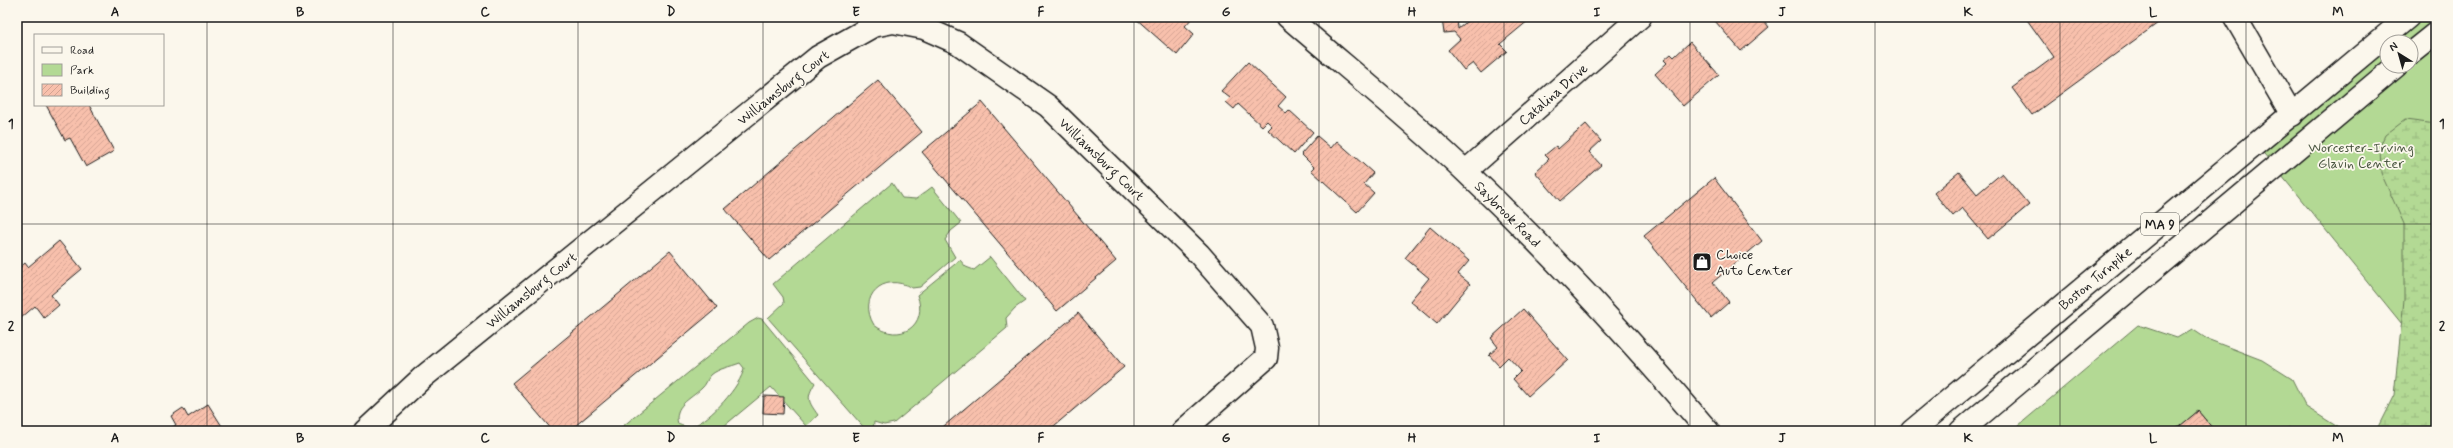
<svg xmlns="http://www.w3.org/2000/svg" width="2453" height="448" font-family="Mynerve,sans-serif">
  <style>
    .green { fill: #b3d994; stroke: #687a58; fill-rule: evenodd }
    .wetland { fill: url(#wetland-marsh); stroke: #687a58 }
    .building { fill: url(#building-hatch); stroke: #1c1c1c }
    .lines { fill: none; stroke-linecap: round; stroke-linejoin: round }
    .street-casing { stroke: #1c1c1c; stroke-width: 25 }
    .highway-casing { stroke: #1c1c1c; stroke-width: 25 }
    .street { stroke: #fbf7ec; stroke-width: 22 }
    .highway { stroke: #fbf7ec; stroke-width: 22 }
    .grid { fill: none; stroke: #1c1c1c; stroke-width: 1; stroke-opacity: 0.55 }
    .labels { text-anchor: middle; stroke-width: 3.5; stroke-linejoin: round; paint-order: stroke }
    .shield { fill: #fbf7ec; stroke: #5f5e5a; stroke-width: 1 }
    .shield-label { font-size: 13px; font-weight: bold; fill: #1c1c1c }
    .street-label { font-size: 14px; fill: #1c1c1c; stroke: #fbf7ec }
    .park-label { font-size: 14px; fill: #495540; stroke: #fbf7ec }
    .poi-label { font-size: 14px; fill: #1c1c1c; stroke: #fbf7ec; text-anchor: start }
    .neatline { fill: none; stroke: #1c1c1c; stroke-width: 1.5 }
    .grid-label { font-size: 13px; text-anchor: middle; font-weight: bold; fill: #1c1c1c }
  </style>
  <defs>
    <pattern id="wetland-marsh" width="20" height="14" patternUnits="userSpaceOnUse"><rect width="20" height="14" fill="#b3d994"/><path d="M1 5h8M5 5V1M11 12h8M15 12V8" fill="none" stroke="#99ba7f"/></pattern>
    <pattern id="building-hatch" width="6" height="6" patternUnits="userSpaceOnUse"><rect width="6" height="6" fill="#f8c0ac"/><path d="M-1 1l2-2M0 6l6-6M5 7l2-2" fill="none" stroke="#d4a493"/></pattern>
  </defs>
  <rect width="100%" height="100%" fill="#fbf7ec"/>
  <filter id="ink" filterUnits="userSpaceOnUse"><feTurbulence type="fractalNoise" baseFrequency=".025" numOctaves="2"/><feDisplacementMap in="SourceGraphic" scale="8" xChannelSelector="R" yChannelSelector="G"/><feConvolveMatrix kernelMatrix="1 2 1 2 8 2 1 2 1" color-interpolation-filters="sRGB"/></filter>
  <g filter="url(#ink)">
    <!-- green -->
    <g class="green">
      <path d="M2412,17H2436V366L2256,144ZM2387,42H2411V66H2387Z"/>
      <path d="M892,183L902,198L916,199L932,187L961,223L951,231L945,240L955,257L920,287L912,288C883,271 857,297 874,325C900,345 929,325 917,295L960,260L966,267L974,270L990,257L1025,301L1015,308L1006,318L1007,328L894,423L884,425L874,422L873,431H867L768,318L784,303L783,297L773,284Z"/>
      <path d="M758,318L762,319L815,383C806,398 808,401 818,415L806,426L771,387L718,431H617L749,323ZM740,363L744,368C741,386 710,420 693,426C688,428 682,426 678,424C673,405 690,400 702,388C706,385 707,379 711,375C719,368 730,367 740,363Z"/>
      <polygon points="2138,325 2177,338 2192,329 2207,339 2262,360 2292,379 2306,407 2344,431 2292,431 2289,427 2284,431 2215,431 2198,411 2174,431 2159,431 2156,429 2153,431 2012,431"/>
    </g>
    <!-- wetland -->
    <polygon class="wetland" points="2405,120 2436,124 2436,431 2376,431 2394,395 2404,300 2404,224 2381,173 2380,146 2385,135"/>
    <!-- building -->
    <g class="building">
      <polygon points="1134,17 1193,17 1185,26 1194,34 1177,55"/>
      <polygon points="1472,17 1480,17 1482,20 1485,17 1527,17 1529,20 1500,44 1507,51 1481,73 1473,63 1464,70 1448,50 1460,39 1454,32 1444,33 1442,19 1457,19 1458,29"/>
      <polygon points="1720,17 1768,17 1764,21 1769,27 1741,51 1715,21"/>
      <polygon points="2025,17 2153,17 2158,23 2032,115 2012,88 2054,57"/>
      <polygon points="1690,42 1719,75 1683,106 1655,74 1667,63 1664,60 1671,54 1674,57"/>
      <polygon points="1248,62 1286,97 1278,106 1286,113 1289,110 1313,132 1294,154 1268,130 1272,126 1267,121 1262,126 1238,104 1234,109 1226,102 1230,98 1221,91"/>
      <polygon points="878,80 922,132 769,260 725,209"/>
      <polygon points="982,102 1116,261 1057,311 922,152"/>
      <polygon points="46,105 89,105 114,151 86,167 70,138 65,140"/>
      <polygon points="1586,124 1601,141 1589,152 1601,165 1560,201 1535,172 1549,159 1545,155 1556,146 1558,149"/>
      <polygon points="1317,136 1331,148 1337,141 1373,173 1364,184 1374,193 1357,212 1311,170 1314,167 1301,154"/>
      <polygon points="1959,172 1977,194 2002,173 2029,205 1988,239 1962,208 1953,216 1934,193"/>
      <polygon points="1714,178 1762,241 1713,282 1729,302 1711,318 1644,236"/>
      <polygon points="1430,227 1469,261 1458,274 1470,284 1437,324 1410,301 1429,278 1405,258"/>
      <polygon points="59,241 82,269 51,295 59,305 44,318 35,306 21,318 17,314 17,270 25,263 28,267"/>
      <polygon points="670,251 717,308 569,431 553,431 512,383"/>
      <polygon points="1523,309 1568,360 1528,396 1513,379 1521,371 1508,357 1499,366 1489,355 1498,347 1491,338"/>
      <polygon points="1078,313 1124,367 1048,431 938,431"/>
      <polygon points="764,396 784,397 783,414 763,413"/>
      <polygon points="208,404 225,431 166,431 176,425 171,416 183,408 188,417"/>
      <polygon points="2198,411 2215,431 2174,431"/>
    </g>
    <g class="lines">
      <!-- street casing -->
      <g class="street-casing">
        <g id="street">
          <path d="M1288,17C1347,68 1410,118 1466,172C1552,254 1632,341 1708,431"/>
          <polyline points="2235,17 2292,115"/>
          <polyline points="1466,171 1640,17"/>
          <polyline points="365,431 422,378 818,57 873,26 893,22 924,28 958,43 1048,106 1199,254 1262,326 1267,348 1266,358 1183,431"/>
        </g>
      </g>
      <!-- highway casing -->
      <g class="highway-casing">
        <g id="highway">
          <polyline points="2411,53 2436,33"/>
          <polyline points="1912,431 2408,17"/>
          <polyline points="1961,431 2396,66"/>
        </g>
      </g>
      <!-- street -->
      <use href="#street" class="street"/>
      <!-- highway -->
      <use href="#highway" class="highway"/>
    </g>
  </g>
  <!-- grid -->
  <path class="grid" d="M207,17V431M393,17V431M578,17V431M763,17V431M949,17V431M1134,17V431M1319,17V431M1504,17V431M1690,17V431M1875,17V431M2060,17V431M2246,17V431M17,224H2436"/>
  <!-- icons -->
  <defs>
    <g id="shop-square" transform="scale(1)"><rect x="-9" y="-9" width="18" height="18" rx="4" fill="#1c1c1c" stroke="#fbf7ec"/><path d="M-5-2.5h2.3a2.7 3.5 0 0 1 5.4 0H5L5.5 6h-11ZM-1.5-2.5h3a1.5 2.3 0 0 0-3 0Z" fill="#fff"/></g>
  </defs>
  <g fill-rule="evenodd">
    <use href="#shop-square" x="1702" y="262"/>
  </g>
  <g class="labels">
    <!-- shield labels -->
    <rect class="shield" x="2141" y="213" width="38" height="22" rx="3"/>
    <g class="shield-label">
      <text x="2160" y="229">MA 9</text>
    </g>
    <!-- street labels -->
    <g class="street-label">
      <text transform="translate(783 87) rotate(-38)" y="5">Williamsburg Court</text>
      <text transform="translate(1553 94) rotate(-41)" y="5">Catalina Drive</text>
      <text transform="translate(1102 159) rotate(44)" y="5">Williamsburg Court</text>
      <text transform="translate(1508 214) rotate(45)" y="5">Saybrook Road</text>
      <text transform="translate(2095 278) rotate(-40)" y="5">Boston Turnpike</text>
      <text transform="translate(531 290) rotate(-39)" y="5">Williamsburg Court</text>
    </g>
    <!-- park labels -->
    <g class="park-label">
      <text x="2361" y="152">Worcester-Irving<tspan x="2361" dy="16">Glavin Center</tspan></text>
    </g>
    <!-- poi labels -->
    <g class="poi-label">
      <text x="1716" y="259">Choice<tspan x="1716" dy="16">Auto Center</tspan></text>
    </g>
  </g>
  <!-- margin -->
  <rect width="2453" height="448" fill="none" stroke="#fbf7ec" stroke-width="44"/>
  <!-- legend -->
  <rect x="34" y="34" width="130" height="72" fill="#fbf7ec" stroke="#a29f99"/>
  <rect x="42" y="47" width="20" height="6" fill="#fbf7ec" stroke="#a29f99"/>
  <text x="70" y="54" font-size="12" fill="#1c1c1c">Road</text>
  <rect x="42" y="64" width="20" height="12" fill="#b3d994" stroke="#a29f99"/>
  <text x="70" y="74" font-size="12" fill="#1c1c1c">Park</text>
  <rect x="42" y="84" width="20" height="12" fill="url(#building-hatch)" stroke="#a29f99"/>
  <text x="70" y="94" font-size="12" fill="#1c1c1c">Building</text>
  <!-- north arrow -->
  <g transform="translate(2399 54) rotate(323)"><circle r="19" fill="#fbf7ec" stroke="#a29f99"/>
  <path d="M0-3L7 15L0 10L-7 15Z" fill="#1c1c1c"/>
  <text y="-6" font-size="11" font-weight="bold" text-anchor="middle" fill="#1c1c1c">N</text>
  </g>
  <rect x="22" y="22" width="2409" height="404" class="neatline"/>
  <g class="grid-label">
    <text x="115" y="16">A</text>
    <text x="300" y="16">B</text>
    <text x="485" y="16">C</text>
    <text x="671" y="16">D</text>
    <text x="856" y="16">E</text>
    <text x="1041" y="16">F</text>
    <text x="1226" y="16">G</text>
    <text x="1412" y="16">H</text>
    <text x="1597" y="16">I</text>
    <text x="1782" y="16">J</text>
    <text x="1968" y="16">K</text>
    <text x="2153" y="16">L</text>
    <text x="2338" y="16">M</text>
    <text x="11" y="128">1</text>
    <text x="2442" y="128">1</text>
    <text x="11" y="330">2</text>
    <text x="2442" y="330">2</text>
    <text x="115" y="442">A</text>
    <text x="300" y="442">B</text>
    <text x="485" y="442">C</text>
    <text x="671" y="442">D</text>
    <text x="856" y="442">E</text>
    <text x="1041" y="442">F</text>
    <text x="1226" y="442">G</text>
    <text x="1412" y="442">H</text>
    <text x="1597" y="442">I</text>
    <text x="1782" y="442">J</text>
    <text x="1968" y="442">K</text>
    <text x="2153" y="442">L</text>
    <text x="2338" y="442">M</text>
  </g>
</svg>
